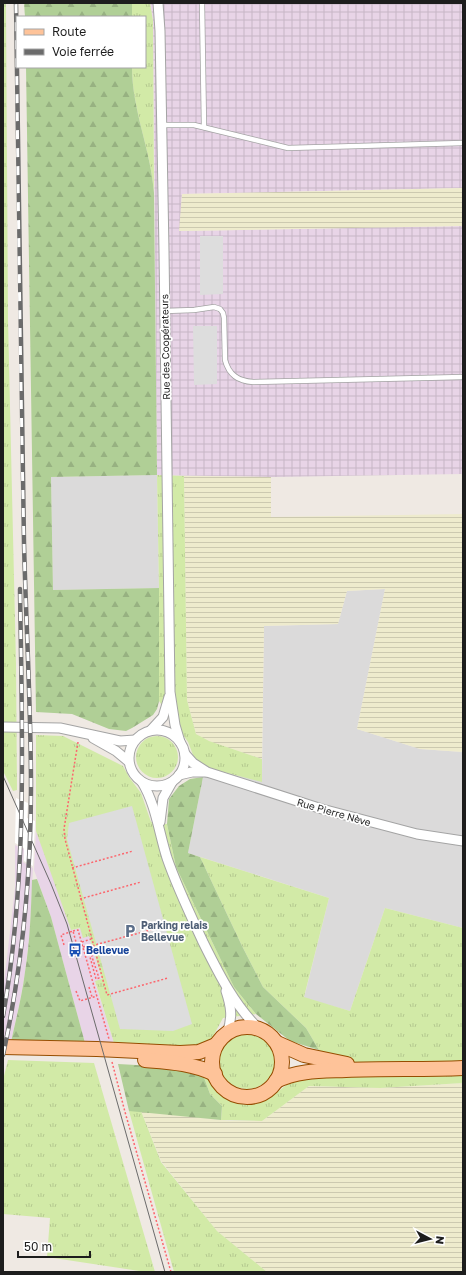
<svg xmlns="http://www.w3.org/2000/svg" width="466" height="1275" font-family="'Golos Text',sans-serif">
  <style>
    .residential { fill: #dbdada }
    .industrial { fill: url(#industrial-grid) }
    .railway { fill: #e8d4e7 }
    .farmland { fill: url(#farmland-rules) }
    .grass { fill: url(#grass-tufts) }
    .forest { fill: url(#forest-firs) }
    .parking { fill: #ddd }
    .pier { fill: #fff }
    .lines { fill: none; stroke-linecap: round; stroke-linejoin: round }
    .lane-casing { stroke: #a4a4a4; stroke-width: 6 }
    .street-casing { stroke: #a4a4a4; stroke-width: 11 }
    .primary-casing { stroke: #964d00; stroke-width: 16 }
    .path { stroke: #fc666d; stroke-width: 1.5; stroke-dasharray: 2 2; stroke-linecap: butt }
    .lane { stroke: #fff; stroke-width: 4.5 }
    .street { stroke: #fff; stroke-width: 9 }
    .primary { stroke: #fec399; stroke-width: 14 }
    .tram { stroke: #6b6b6b; stroke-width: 1 }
    .rail-casing { stroke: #6b6b6b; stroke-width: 4.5 }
    .rail { stroke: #fff; stroke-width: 3; stroke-dasharray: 9; stroke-linecap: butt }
    .labels { text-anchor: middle; stroke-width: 3.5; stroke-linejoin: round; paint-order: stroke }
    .street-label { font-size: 10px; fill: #1d1d1d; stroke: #fff }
    .service-label { font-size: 10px; font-weight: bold; fill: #4e5e75; stroke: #fff; text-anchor: start }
    .transit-label { font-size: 10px; font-weight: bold; fill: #164399; stroke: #fff; text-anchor: start }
  </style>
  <defs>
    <pattern id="industrial-grid" width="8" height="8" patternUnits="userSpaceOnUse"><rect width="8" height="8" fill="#e8d4e7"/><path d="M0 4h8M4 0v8" fill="none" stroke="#c7b6c6"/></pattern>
    <pattern id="farmland-rules" width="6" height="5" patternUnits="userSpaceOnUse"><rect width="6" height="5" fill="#eeebcd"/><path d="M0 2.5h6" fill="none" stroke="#ccc9b0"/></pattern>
    <pattern id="grass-tufts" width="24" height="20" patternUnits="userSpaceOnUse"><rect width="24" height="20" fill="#d2eaa7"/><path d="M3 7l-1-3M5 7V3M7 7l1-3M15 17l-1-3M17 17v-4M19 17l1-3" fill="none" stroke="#b4c88f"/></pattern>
    <pattern id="forest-firs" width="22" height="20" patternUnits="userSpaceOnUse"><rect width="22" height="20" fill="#b0cf96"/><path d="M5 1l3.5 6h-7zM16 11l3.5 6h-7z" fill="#97b181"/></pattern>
  </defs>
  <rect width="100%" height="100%" fill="#efe9e3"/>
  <!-- residential -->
  <g class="residential">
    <polygon points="157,475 159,588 53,590 51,477"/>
    <polygon points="385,589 357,729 420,749 463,752 463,928 385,908 350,1011 304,998 329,898 188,853 203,777 206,766 212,769 262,781 264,626 338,624 347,591"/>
  </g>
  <!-- industrial -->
  <polygon class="industrial" points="150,3 463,3 463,188 182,194 180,231 463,226 463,474 271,477 157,475 153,21"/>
  <!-- railway -->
  <g class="railway">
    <polygon points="36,831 59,889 71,930 80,928 89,936 102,980 95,982 114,1043 85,1043 51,917 34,870"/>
    <polygon points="15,845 24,849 23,862 33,868 30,930 25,973 20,1001 11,1042 3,1041 3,992 15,888"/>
  </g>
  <!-- farmland -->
  <g class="farmland">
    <polygon points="463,188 463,226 179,231 182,194"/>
    <polygon points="184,476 271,477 271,517 463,514 463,752 420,749 357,729 385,589 347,591 338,624 264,626 262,759 208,741 196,734 187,700"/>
    <polygon points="463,1083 463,1272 267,1272 217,1231 161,1161 141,1111 230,1121 262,1121 309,1086 380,1088"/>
  </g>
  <!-- grass -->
  <g class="grass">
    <polygon points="3,3 6,3 8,320 16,664 17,790 13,791 3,771"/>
    <path d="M132,3H150L153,21L154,193C151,150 132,110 132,67H145V17H132Z"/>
    <polygon points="157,475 184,476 187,700 196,734 209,741 262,759 262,782 212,769 195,760 188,742 159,701 159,588"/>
    <polygon points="36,735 63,736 123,766 129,777 141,793 151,822 167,824 176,867 234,987 256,1014 223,1018 211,1040 194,1048 114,1043 95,981 102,979 89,936 83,938 80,928 71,930 36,831"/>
    <circle cx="157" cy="757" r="21"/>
    <path d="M200,857L329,898L304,997L350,1011L385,908L463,928V1083L380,1088L309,1086L262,1121L221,1120L222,1106L210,1094L202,1072C220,1095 239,1116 269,1098C279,1092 287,1082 298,1079C304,1077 312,1077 319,1076V1050L306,1028L263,987L242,946Z"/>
    <circle cx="247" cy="1061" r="28"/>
    <polygon points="8,1060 94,1063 155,1272 146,1272 47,1257 50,1218 3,1214 3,1080"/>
    <polygon points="129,1111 141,1111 161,1162 217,1231 267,1272 174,1272"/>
  </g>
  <!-- forest -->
  <g class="forest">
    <polygon points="24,3 132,3 132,17 25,17"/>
    <path d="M26,67H132C132,110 151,150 154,193L157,475L51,477L53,590L159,588V701L157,709L153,715L132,728L126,731L109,729L72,714L36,712Z"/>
    <polygon points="203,777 188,853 200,857 242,946 263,987 306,1028 319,1050 290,1041 256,1014 234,987 176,867 167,824 169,799 179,786 190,779"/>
    <path d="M37,879L51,917L85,1043L11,1042C16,1019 22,996 25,972C30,941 31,911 32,880Z"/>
    <polygon points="118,1064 172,1067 202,1072 210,1094 222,1106 221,1120 129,1111"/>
  </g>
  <!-- parking -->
  <g class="parking">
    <polygon points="200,236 223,236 223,294 200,295"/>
    <polygon points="193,326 217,326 217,384 194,385"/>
    <polygon points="132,806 192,1024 173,1031 120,1029 67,839 69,823"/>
  </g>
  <!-- pier -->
  <polygon class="pier" points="16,798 28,803 27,818 35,821 33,866 24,861 24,848 15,843"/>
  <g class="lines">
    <!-- lane casing -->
    <g class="lane-casing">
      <g id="lane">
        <polyline points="202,3 204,127"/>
        <polyline points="162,125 194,125 288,148 463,143"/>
        <path d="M165,311L194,310L214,307L220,309L223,313L224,318L225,360C229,375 238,381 253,382L463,377"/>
      </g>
    </g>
    <!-- street casing -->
    <g class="street-casing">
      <g id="street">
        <polyline points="158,3 160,31 164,251 170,692 175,725 180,742"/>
        <polyline points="3,727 60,728 120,741 135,740"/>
        <circle cx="157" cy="758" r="28"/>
        <polyline points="151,730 163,717 169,697"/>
        <polyline points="93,738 116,751 128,761"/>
        <polyline points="185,754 193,763 207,772 322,809 417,834 463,841"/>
        <polyline points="179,775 192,772 206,772"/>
        <path d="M142,782C156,805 159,833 167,858C177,887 190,914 203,942C218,972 234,1005 259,1029"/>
        <polyline points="160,822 163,798 172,782"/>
        <path d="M226,991C231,1006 233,1018 227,1033"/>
      </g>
    </g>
    <!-- primary casing -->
    <g class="primary-casing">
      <g id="primary">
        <circle cx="247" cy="1062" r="35"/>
        <polyline points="277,1043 304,1055 347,1064"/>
        <polyline points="3,1047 97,1049 180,1053 199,1052 216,1045"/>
        <path d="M145,1060C170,1062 192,1063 215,1074"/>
        <path d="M276,1081C299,1070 321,1071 346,1070C385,1068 424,1070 463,1068"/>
      </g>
    </g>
    <!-- path -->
    <g class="path">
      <polyline points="78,742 64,829 65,839 107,995 168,978"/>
      <polyline points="72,868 133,851"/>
      <polyline points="80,899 141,882"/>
      <polyline points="73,931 78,930 109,1039"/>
      <polyline points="82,942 91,939"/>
      <polyline points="64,945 61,935 73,931 76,942"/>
      <polyline points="83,947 87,946 96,979 99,978 92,957 91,946 154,929"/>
      <polyline points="89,987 92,997"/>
      <polyline points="76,991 80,1001 97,996"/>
      <polyline points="112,1062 125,1112 171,1272"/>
    </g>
    <!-- lane -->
    <use href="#lane" class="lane"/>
    <!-- street -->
    <use href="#street" class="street"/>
    <!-- primary -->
    <use href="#primary" class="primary"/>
    <!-- tram -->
    <polyline class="tram" points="3,776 51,884 67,924 165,1272"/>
    <!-- rail casing -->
    <g class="rail-casing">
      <g id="rail">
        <path d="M3,1016C28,875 22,732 20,589"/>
        <path d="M3,1055C22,967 31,877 31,787C31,706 26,625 24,543C20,363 18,183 16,3"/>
      </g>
    </g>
    <!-- rail -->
    <use href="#rail" class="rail"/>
  </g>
  <!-- icons -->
  <defs>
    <g id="parking-bare" transform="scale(1.08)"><path d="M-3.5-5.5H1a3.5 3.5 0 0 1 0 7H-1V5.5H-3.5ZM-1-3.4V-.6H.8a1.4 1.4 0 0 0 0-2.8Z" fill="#5c6f8a" stroke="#fff" stroke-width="2.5" paint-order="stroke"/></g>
    <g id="bus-bare" transform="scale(1.08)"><path d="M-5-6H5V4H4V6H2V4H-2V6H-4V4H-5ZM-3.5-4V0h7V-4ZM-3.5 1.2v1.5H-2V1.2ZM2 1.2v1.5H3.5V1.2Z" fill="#1a4fb4" stroke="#fff" stroke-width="2.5" paint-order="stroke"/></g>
  </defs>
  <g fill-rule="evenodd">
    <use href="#parking-bare" x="130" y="931"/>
    <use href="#bus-bare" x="75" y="950"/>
  </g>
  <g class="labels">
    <!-- street labels -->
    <g class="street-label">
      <text transform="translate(165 347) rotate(-91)" y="4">Rue des Coopérateurs</text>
      <text transform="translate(334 812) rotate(16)" y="4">Rue Pierre Nève</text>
    </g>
    <!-- service labels -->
    <g class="service-label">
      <text x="141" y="929">Parking relais<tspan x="141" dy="12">Bellevue</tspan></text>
    </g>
    <!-- transit labels -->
    <g class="transit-label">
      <text x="86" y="954">Bellevue</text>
    </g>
  </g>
  <!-- border -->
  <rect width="466" height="1275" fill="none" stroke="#1d1d1d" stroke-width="8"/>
  <!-- legend -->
  <rect x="16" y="16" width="130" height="52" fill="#ffffff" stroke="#a5a5a5"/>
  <rect x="24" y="29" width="20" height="6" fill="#fec399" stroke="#a5a5a5"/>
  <text x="52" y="36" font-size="12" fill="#1d1d1d">Route</text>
  <rect x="24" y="49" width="20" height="6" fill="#6b6b6b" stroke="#a5a5a5"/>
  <text x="52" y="56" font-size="12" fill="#1d1d1d">Voie ferrée</text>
  <!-- north arrow -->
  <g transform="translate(430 1239) rotate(97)" stroke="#ffffff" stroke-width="3" paint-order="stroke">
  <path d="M0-3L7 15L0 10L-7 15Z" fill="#1d1d1d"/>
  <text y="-6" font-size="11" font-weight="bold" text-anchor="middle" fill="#1d1d1d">N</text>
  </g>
  <!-- scale -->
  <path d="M18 1251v6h72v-6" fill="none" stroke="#1d1d1d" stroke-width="2"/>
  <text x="24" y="1251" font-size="12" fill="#1d1d1d" stroke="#ffffff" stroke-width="3" paint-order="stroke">50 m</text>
</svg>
